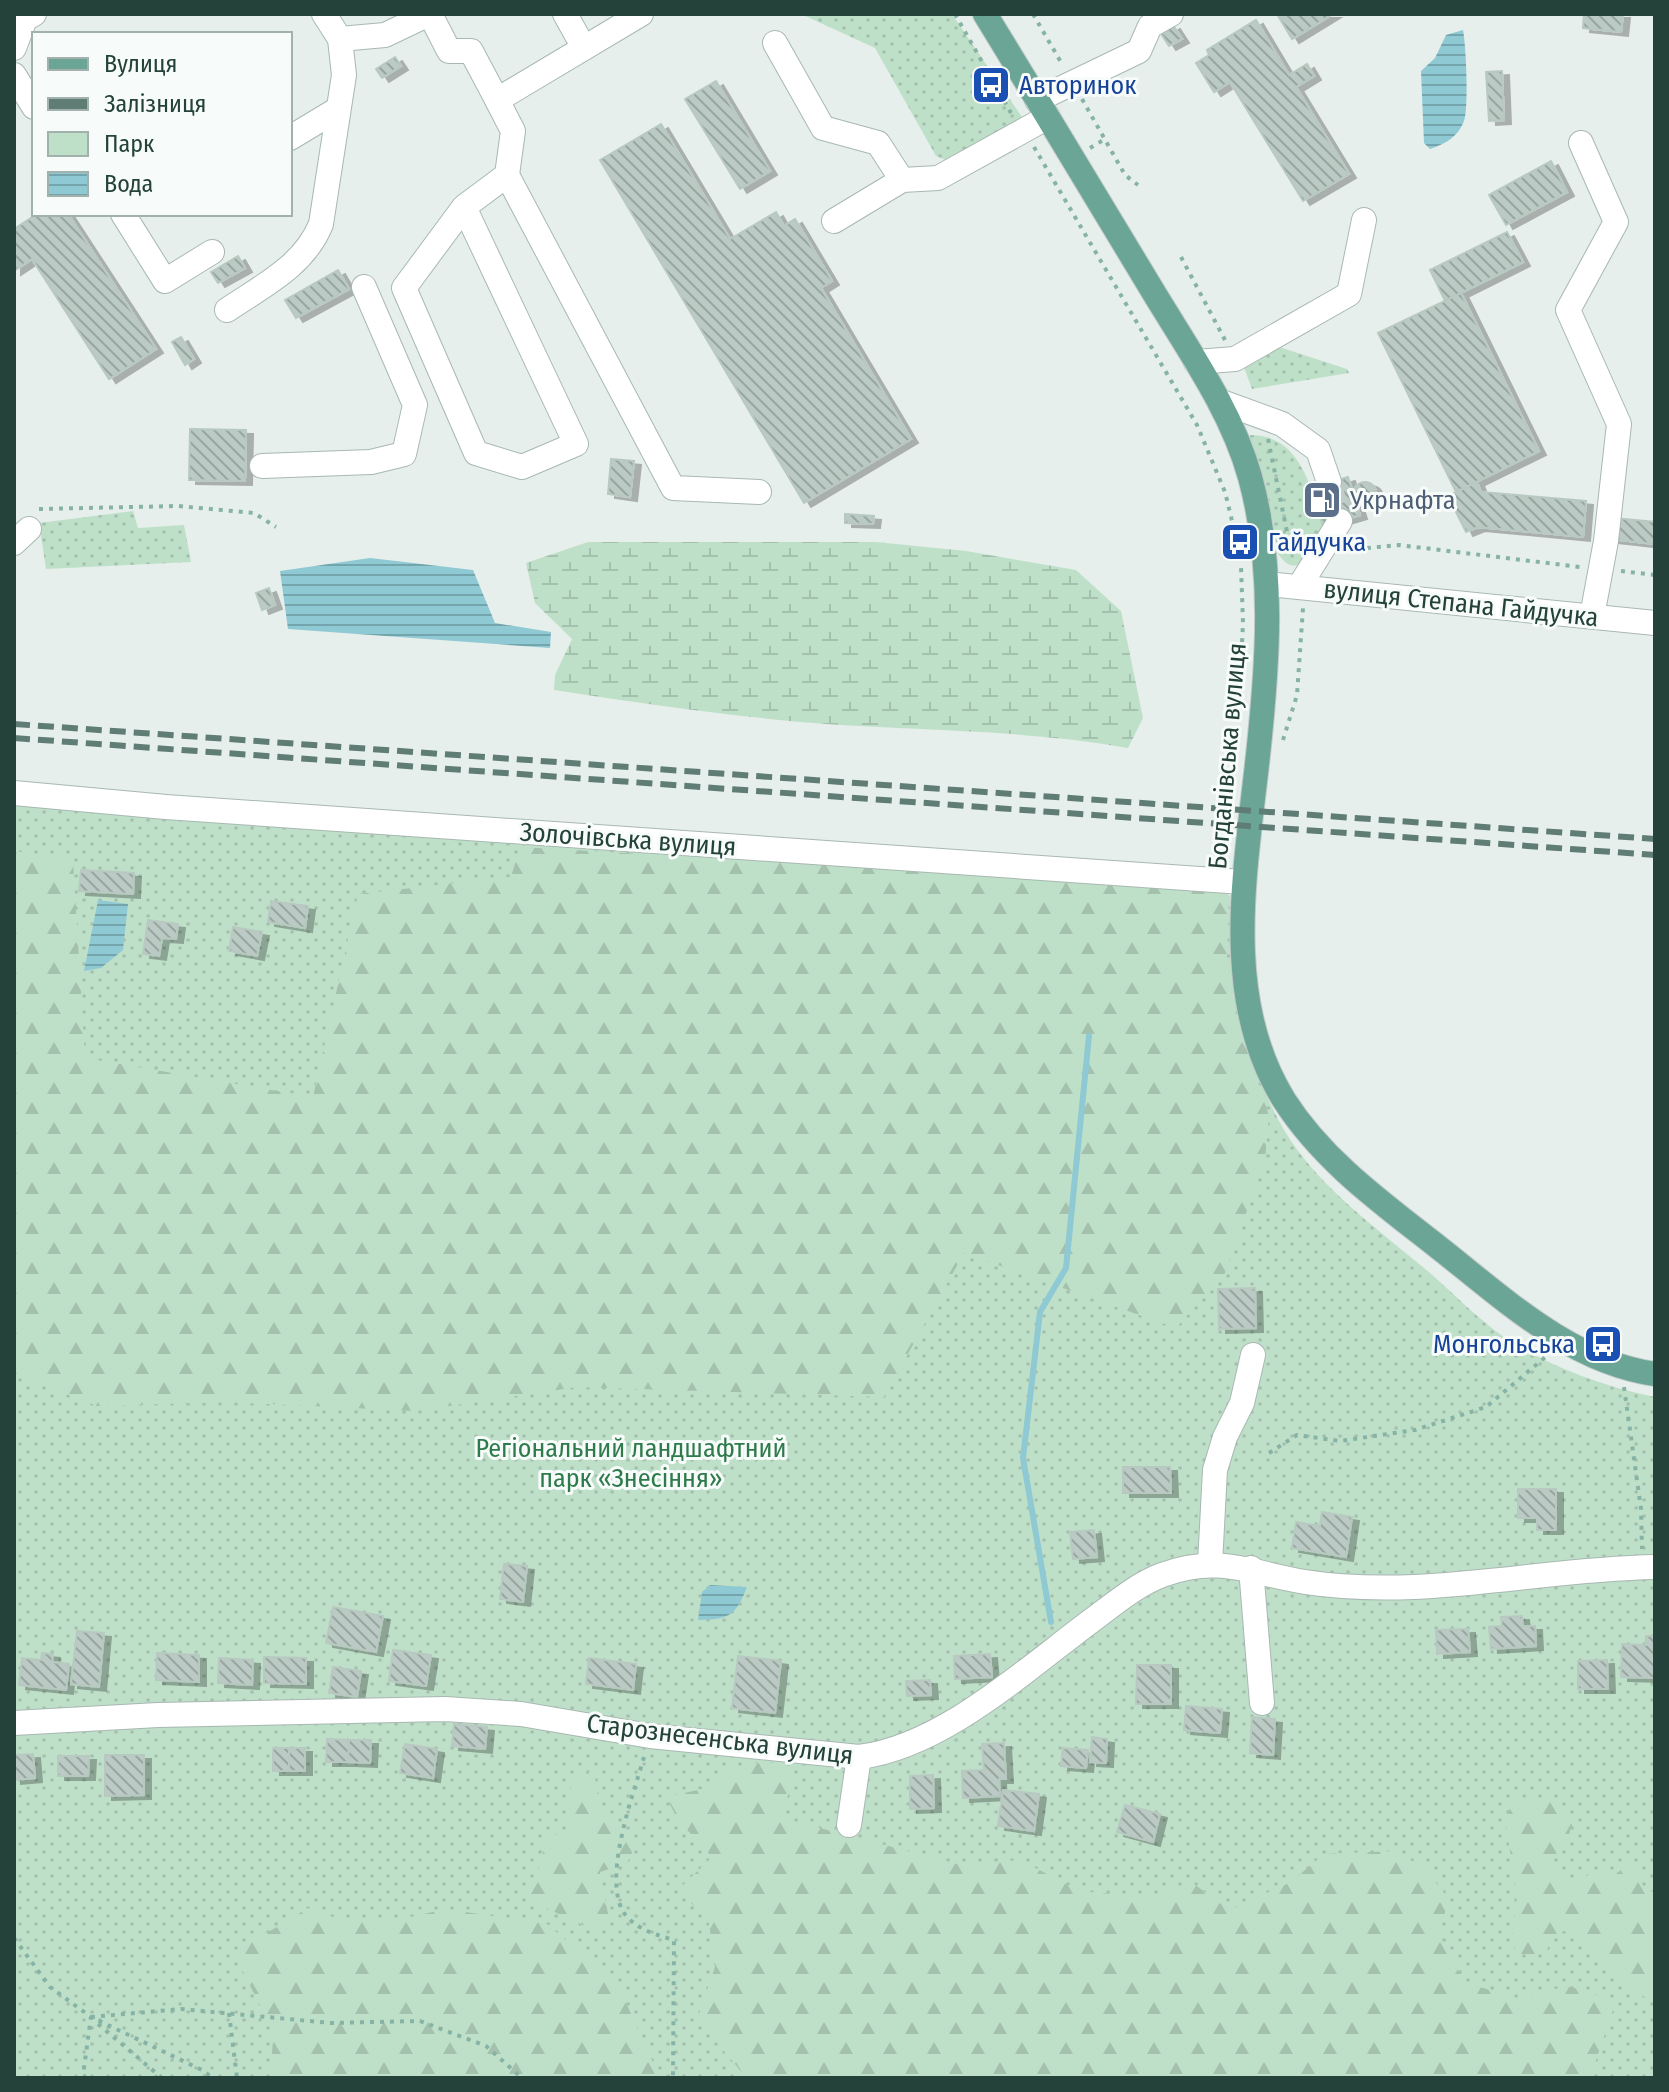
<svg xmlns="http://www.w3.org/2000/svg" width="1669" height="2092" font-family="'Fira Sans Condensed',sans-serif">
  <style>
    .green { fill: url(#green-dots) }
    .forest { fill: url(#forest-firs) }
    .wetland { fill: url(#wetland-marsh) }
    .water { fill: url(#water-rules) }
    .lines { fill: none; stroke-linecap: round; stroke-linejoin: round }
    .stream { stroke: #8ec9d4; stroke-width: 6 }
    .building { fill: url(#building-back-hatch); stroke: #b8c9c2; stroke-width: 2; filter: url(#shadow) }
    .minor-tunnel { stroke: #bfccc8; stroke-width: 24; stroke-dasharray: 24 12; stroke-linecap: butt }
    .minor-casing { stroke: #a8b8b2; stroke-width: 26 }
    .major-casing { stroke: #c2cac8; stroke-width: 26 }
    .path { stroke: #86b3a5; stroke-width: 4; stroke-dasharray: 4 6; stroke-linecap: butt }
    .minor { stroke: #fff; stroke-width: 24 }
    .major { stroke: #6aa596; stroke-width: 24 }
    .rail { stroke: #5f7d75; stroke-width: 6; stroke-dasharray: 16 8; stroke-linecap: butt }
    .labels { text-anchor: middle; stroke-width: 6; stroke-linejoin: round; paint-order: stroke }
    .transit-label { font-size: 26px; fill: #164399; stroke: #f7fbf9; text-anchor: start }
    .service-label { font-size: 26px; fill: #4e5e75; stroke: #f7fbf9; text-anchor: start }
    .street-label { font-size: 26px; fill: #24423a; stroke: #f7fbf9 }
    .park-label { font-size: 26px; fill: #2d7a4b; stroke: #f7fbf9 }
  </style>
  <defs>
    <pattern id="green-dots" width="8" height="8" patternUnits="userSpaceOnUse" patternTransform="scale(2)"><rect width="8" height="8" fill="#bfe0c8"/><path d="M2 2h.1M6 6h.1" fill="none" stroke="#a4c1ad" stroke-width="1.8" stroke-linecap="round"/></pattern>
    <pattern id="forest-firs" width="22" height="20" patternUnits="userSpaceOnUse" patternTransform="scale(2)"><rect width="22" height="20" fill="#bfe0c8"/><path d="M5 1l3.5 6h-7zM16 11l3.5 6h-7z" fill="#a4c1ad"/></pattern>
    <pattern id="wetland-marsh" width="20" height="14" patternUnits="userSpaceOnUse" patternTransform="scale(2)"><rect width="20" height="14" fill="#bfe0c8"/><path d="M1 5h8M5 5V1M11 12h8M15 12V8" fill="none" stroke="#a4c1ad"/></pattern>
    <pattern id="water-rules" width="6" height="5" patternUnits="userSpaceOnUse" patternTransform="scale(2)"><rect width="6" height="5" fill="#8ec9d4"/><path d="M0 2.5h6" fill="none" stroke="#74a5ad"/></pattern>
    <pattern id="building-back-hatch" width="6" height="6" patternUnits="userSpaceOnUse" patternTransform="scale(2)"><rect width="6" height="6" fill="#bbcac4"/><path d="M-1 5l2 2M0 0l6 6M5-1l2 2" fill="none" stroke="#98a6a0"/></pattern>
    <filter id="shadow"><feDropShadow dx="7" dy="4" stdDeviation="0" flood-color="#0004"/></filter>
  </defs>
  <rect width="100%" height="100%" fill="#e6efeb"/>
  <!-- green -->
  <g class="green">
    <polygon points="801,14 952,14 1024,120 948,161 936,156 875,48"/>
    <polygon points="1273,345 1347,369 1349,373 1252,389 1242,362"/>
    <path d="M1250,435C1300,435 1311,487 1323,526L1304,563C1291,569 1286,564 1278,554L1246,442Z"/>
    <polygon points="133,511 138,528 184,525 191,562 46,569 39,523"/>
    <path d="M14,800L1215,883L1230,896C1231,973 1241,1049 1278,1119C1311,1183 1376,1227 1430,1273C1454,1294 1478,1319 1504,1337C1545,1365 1607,1388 1655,1397V2078H14Z"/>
  </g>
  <!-- forest -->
  <g class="forest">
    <polygon points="520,847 1213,887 1229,908 1227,958 1239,1023 1269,1116 1265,1159 1225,1273 1176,1328 964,1253 884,1397 577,1387 415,1411 227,1402 97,1406 14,1374 14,851 73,860 85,1058 313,1097 358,894 511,877"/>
    <polygon points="753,1763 780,1763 795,1775 787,1798 774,1816 961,1865 1020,1860 1080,1891 1154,1898 1190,1881 1229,1910 1291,1882 1324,1854 1395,1851 1424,1868 1449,1899 1438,1936 1466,1983 1517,1998 1568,1986 1616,2001 1590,2078 747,2078 697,2020 715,1967 709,1923 679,1889 712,1857 679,1821 666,1797 702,1789 728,1770"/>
    <polygon points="593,1770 604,1816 638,1841 627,1863 600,1872 610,1924 600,1933 522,1897 537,1874 548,1835 569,1834 565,1820 572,1782"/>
    <path d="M1514,1790L1524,1798L1555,1799L1572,1825L1565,1846L1550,1859L1560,1881H1581L1594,1870L1613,1876L1632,1862L1645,1892L1655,1891V2004C1630,1987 1596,1964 1584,1936L1559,1930L1544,1954H1516L1512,1936L1517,1897L1506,1824Z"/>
    <polygon points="308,1908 341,1920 394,1921 445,1909 547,1924 618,1985 660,2078 271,2078 273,2032 234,1953"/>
  </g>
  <!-- wetland -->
  <path class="wetland" d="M588,542H876L966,551L1076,570L1121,611L1143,718L1128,748C1029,730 926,731 826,724C735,717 645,704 554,690L555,675L572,639L535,603L526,563Z"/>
  <!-- water -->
  <g class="water">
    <path d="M1463,30C1466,45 1469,108 1464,121C1458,137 1445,144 1430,149L1424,143L1421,71L1435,58L1446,35Z"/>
    <polygon points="370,558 473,570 495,623 551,632 550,648 288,629 280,571"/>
    <polygon points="98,900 128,904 123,950 101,968 84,971"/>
    <path d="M710,1585L747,1587C735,1617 729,1619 698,1620L702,1592Z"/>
  </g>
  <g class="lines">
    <!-- stream -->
    <polyline class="stream" points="1051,1622 1023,1458 1040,1312 1066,1268 1089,1036"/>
  </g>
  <!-- building -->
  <g class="building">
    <polygon points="1277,14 1333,14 1292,39"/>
    <polygon points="1584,14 1623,14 1621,32 1583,28"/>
    <polygon points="1256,20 1289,75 1307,64 1314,76 1296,87 1349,174 1303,201 1230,82 1214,92 1196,63 1209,55 1207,50"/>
    <polygon points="1173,25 1182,39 1169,46 1160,32"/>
    <polygon points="395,57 401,66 382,78 376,69"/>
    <polygon points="1502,71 1504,120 1489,121 1486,72"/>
    <polygon points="716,81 770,171 740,189 685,99"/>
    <polygon points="661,124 730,239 776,212 784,226 795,219 832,281 821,288 911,439 804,503 600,160"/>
    <polygon points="1551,161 1567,192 1506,225 1489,195"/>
    <polygon points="37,214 68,214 156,349 109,379 32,259 14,271 14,229"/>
    <polygon points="1507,232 1523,262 1445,301 1430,270"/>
    <polygon points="238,256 245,268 218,283 211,272"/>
    <polygon points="338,270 349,289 296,318 285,300"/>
    <polygon points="1461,293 1539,451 1456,492 1378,333"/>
    <polygon points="181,337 194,359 185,365 172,342"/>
    <polygon points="190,429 246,430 245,481 189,480"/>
    <polygon points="611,459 634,461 630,497 608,494"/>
    <polygon points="1348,477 1360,515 1323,526 1311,488"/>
    <circle cx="1365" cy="493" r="11"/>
    <polygon points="1477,482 1481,492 1586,501 1583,537 1478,527 1466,532 1448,496"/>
    <polygon points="845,514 874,516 873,524 845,523"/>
    <polygon points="1614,518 1655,522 1654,544 1612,539"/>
    <polygon points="269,588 275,605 262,610 256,593"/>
    <polygon points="81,870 134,873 133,894 79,891"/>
    <polygon points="271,901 308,906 305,928 268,922"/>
    <polygon points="148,920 178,924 176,939 162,938 159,956 143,954"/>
    <polygon points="233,927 262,932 257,956 229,951"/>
    <polygon points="1255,1288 1256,1328 1219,1329 1218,1289"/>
    <polygon points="1123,1467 1170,1467 1171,1493 1123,1493"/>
    <polygon points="1518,1489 1556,1489 1556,1530 1537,1530 1537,1518 1518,1518"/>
    <polygon points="1322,1512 1352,1517 1346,1557 1292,1548 1296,1522 1320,1526"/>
    <polygon points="1094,1530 1097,1557 1073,1559 1070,1532"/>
    <polygon points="504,1564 527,1566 523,1602 500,1599"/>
    <polygon points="333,1607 383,1616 376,1652 326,1643"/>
    <polygon points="1522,1616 1523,1626 1535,1626 1536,1646 1491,1649 1489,1627 1502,1626 1501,1617"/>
    <polygon points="1468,1629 1470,1652 1437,1654 1436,1630"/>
    <polygon points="77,1631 104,1633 99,1687 71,1684"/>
    <polygon points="1646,1636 1655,1636 1655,1678 1621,1677 1622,1644 1646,1645"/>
    <polygon points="393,1650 431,1655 426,1686 389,1681"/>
    <polygon points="42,1653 53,1654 52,1662 69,1664 66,1690 19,1685 22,1658 41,1660"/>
    <polygon points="157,1653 199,1655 199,1682 156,1680"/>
    <polygon points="990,1654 992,1677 955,1679 954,1656"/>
    <polygon points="738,1656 781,1661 775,1713 732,1708"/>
    <polygon points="264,1657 306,1658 306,1684 264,1683"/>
    <polygon points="219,1658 253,1660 252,1685 218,1683"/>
    <polygon points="589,1658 636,1664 633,1690 586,1684"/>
    <polygon points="1607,1660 1608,1689 1578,1689 1578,1661"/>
    <polygon points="1137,1665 1171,1665 1171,1704 1136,1704"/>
    <polygon points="333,1667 361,1671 357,1697 329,1693"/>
    <polygon points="930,1680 931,1695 907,1696 906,1681"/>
    <polygon points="1186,1706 1222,1709 1220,1733 1184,1730"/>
    <polygon points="1252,1717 1275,1719 1273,1755 1250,1753"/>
    <polygon points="454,1724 487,1727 485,1749 452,1746"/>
    <polygon points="1092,1737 1107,1739 1106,1763 1090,1762"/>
    <polygon points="327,1739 349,1740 348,1762 326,1762"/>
    <polygon points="349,1740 371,1740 370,1763 348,1762"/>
    <polygon points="1004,1743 1006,1779 999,1779 1000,1796 963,1798 962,1771 984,1770 982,1744"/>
    <polygon points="405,1744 437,1749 433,1778 400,1773"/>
    <rect x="273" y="1748" width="16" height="23"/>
    <rect x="289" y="1748" width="16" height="23"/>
    <polygon points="1063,1748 1088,1750 1086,1768 1061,1766"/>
    <polygon points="33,1754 35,1778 14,1780 14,1755"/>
    <polygon points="105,1755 144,1755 144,1795 105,1796"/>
    <polygon points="58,1756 89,1756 88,1776 58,1776"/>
    <polygon points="933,1775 934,1808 910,1809 910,1776"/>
    <polygon points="1003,1790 1039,1794 1034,1831 998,1826"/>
    <polygon points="1125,1805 1160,1814 1153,1842 1117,1832"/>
  </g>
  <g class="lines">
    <!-- minor-tunnel -->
    <polyline class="minor-tunnel" points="1329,482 1340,521"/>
    <!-- minor casing -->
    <g class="minor-casing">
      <g id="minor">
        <polyline points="430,14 449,51 471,51 497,100"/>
        <polyline points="565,14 584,48"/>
        <polyline points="340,39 385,35 429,14"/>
        <polyline points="775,43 823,128 878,143 902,180 938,178 1048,117"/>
        <polyline points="14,48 25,19 34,14"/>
        <polyline points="14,75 34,107"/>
        <polyline points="1037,100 1139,51 1150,26 1171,14"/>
        <polyline points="290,138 338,109"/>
        <polyline points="1581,143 1616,222 1568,310 1619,424 1606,541 1592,616"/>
        <polyline points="507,175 673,488 759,492"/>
        <polyline points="464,207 404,288 476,453 522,467 576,444 464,207 507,175 513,131 497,100 641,14"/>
        <polyline points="123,214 165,281 212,252"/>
        <polyline points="834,221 902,180"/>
        <path d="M227,310C264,285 304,266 321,224L344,75L340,39L324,14"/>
        <polyline points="1196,362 1235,359 1349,294 1364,220"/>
        <polyline points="1219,401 1282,424 1318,450 1329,482"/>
        <polyline points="262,466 371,462 404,454 415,405 364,287"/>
        <polyline points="14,543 29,529"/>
        <polyline points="1267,584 1655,623"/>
        <polyline points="1299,587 1340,521"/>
        <polyline points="14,793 166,807 1243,882"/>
        <polyline points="1210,1564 1215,1470 1225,1437 1242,1403 1253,1355"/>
        <polyline points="1251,1568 1262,1703"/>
        <path d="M14,1723L158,1715L445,1709L521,1714L650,1736L859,1757C942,1747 1025,1670 1091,1621C1114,1604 1136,1585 1162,1575C1219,1554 1250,1573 1305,1582C1422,1600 1537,1569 1655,1567"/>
        <polyline points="849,1825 859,1757"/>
      </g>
    </g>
    <!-- major casing -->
    <g class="major-casing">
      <path id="major" d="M985,14C1041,105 1096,197 1151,288C1187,348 1231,409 1250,477C1275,568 1268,662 1258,755C1246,868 1220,997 1284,1100C1323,1161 1382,1203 1438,1247C1503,1298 1570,1362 1655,1374"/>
    </g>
    <!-- path -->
    <g class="path">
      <polyline points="955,14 1011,113"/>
      <polyline points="1033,14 1062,64"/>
      <polyline points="1082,99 1125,175 1138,185"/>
      <polyline points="1034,147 1197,425 1225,492 1241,558"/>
      <polyline points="1090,148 1105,139"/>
      <polyline points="1181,257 1225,340"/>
      <polyline points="1268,439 1292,556"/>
      <polyline points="39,509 178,506 254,513 276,527"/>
      <polyline points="1347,550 1399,545 1580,567"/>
      <polyline points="1621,571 1655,575"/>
      <polyline points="1239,702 1243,623 1241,567"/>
      <polyline points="1283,740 1297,695 1303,608"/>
      <polyline points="1624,1387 1641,1509 1642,1549"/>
      <polyline points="1269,1453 1297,1435 1340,1441 1415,1430 1486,1407 1549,1354"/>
      <path d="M644,1757C634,1793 597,1889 629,1919C642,1931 657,1935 674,1940L673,2078"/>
      <polyline points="14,1938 50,1987 91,2017 204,2071 212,2078"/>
      <polyline points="229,2013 237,2078"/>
      <polyline points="91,2017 181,2009 331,2023 420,2021 486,2046 522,2078"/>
      <polyline points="98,2024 162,2078"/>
      <polyline points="86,2078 83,2075 91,2017"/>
    </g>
    <!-- minor -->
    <use href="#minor" class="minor"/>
    <!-- major -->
    <use href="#major" class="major"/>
    <!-- rail -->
    <g class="rail">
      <polyline points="14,724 1655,839"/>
      <polyline points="14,738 1655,855"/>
    </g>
  </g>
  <!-- icons -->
  <defs>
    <g id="bus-square" transform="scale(2)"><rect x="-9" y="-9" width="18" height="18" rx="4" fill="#1a4fb4" stroke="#f7fbf9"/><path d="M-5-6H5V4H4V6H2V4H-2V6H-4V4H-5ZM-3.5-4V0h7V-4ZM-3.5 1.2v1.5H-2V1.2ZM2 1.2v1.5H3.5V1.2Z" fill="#fff"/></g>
    <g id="fuel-square" transform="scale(2)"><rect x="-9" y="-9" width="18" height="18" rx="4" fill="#5c6f8a" stroke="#f7fbf9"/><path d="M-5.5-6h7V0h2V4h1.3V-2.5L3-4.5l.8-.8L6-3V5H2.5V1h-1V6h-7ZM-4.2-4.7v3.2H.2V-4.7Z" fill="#fff"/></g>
  </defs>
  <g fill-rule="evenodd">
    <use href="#bus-square" x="991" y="85"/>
    <use href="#fuel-square" x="1322" y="500"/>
    <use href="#bus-square" x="1240" y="542"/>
    <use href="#bus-square" x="1603" y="1344"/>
  </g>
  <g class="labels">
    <!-- transit labels -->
    <g class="transit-label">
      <text x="1019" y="94">Авторинок</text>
      <text x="1268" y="551">Гайдучка</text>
      <text x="1575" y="1353" text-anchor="end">Монгольська</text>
    </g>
    <!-- service labels -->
    <g class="service-label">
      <text x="1350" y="509">Укрнафта</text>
    </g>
    <!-- street labels -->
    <g class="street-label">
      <text transform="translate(1461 603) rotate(6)" y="9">вулиця Степана Гайдучка</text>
      <text transform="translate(1227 756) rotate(-85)" y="9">Богданівська вулиця</text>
      <text transform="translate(628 839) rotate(4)" y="9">Золочівська вулиця</text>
      <text transform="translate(720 1739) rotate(7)" y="9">Старознесенська вулиця</text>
    </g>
    <!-- park labels -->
    <g class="park-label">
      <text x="631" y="1457">Регіональний ландшафтний<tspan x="631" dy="30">парк «Знесіння»</tspan></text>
    </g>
  </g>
  <!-- border -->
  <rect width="1669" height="2092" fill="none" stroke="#24423a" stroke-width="32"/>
  <!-- legend -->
  <rect x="32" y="32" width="260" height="184" fill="#f7fbf9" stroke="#a3b1ad" stroke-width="2"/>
  <rect x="48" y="58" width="40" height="12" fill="#6aa596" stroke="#a3b1ad" stroke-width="2"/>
  <text x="104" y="72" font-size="24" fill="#24423a">Вулиця</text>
  <rect x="48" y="98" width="40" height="12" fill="#5f7d75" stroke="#a3b1ad" stroke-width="2"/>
  <text x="104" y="112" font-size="24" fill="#24423a">Залізниця</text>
  <rect x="48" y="132" width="40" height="24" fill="#bfe0c8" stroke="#a3b1ad" stroke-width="2"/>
  <text x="104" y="152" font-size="24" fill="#24423a">Парк</text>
  <rect x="48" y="172" width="40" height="24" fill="url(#water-rules)" stroke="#a3b1ad" stroke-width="2"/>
  <text x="104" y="192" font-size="24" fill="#24423a">Вода</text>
</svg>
